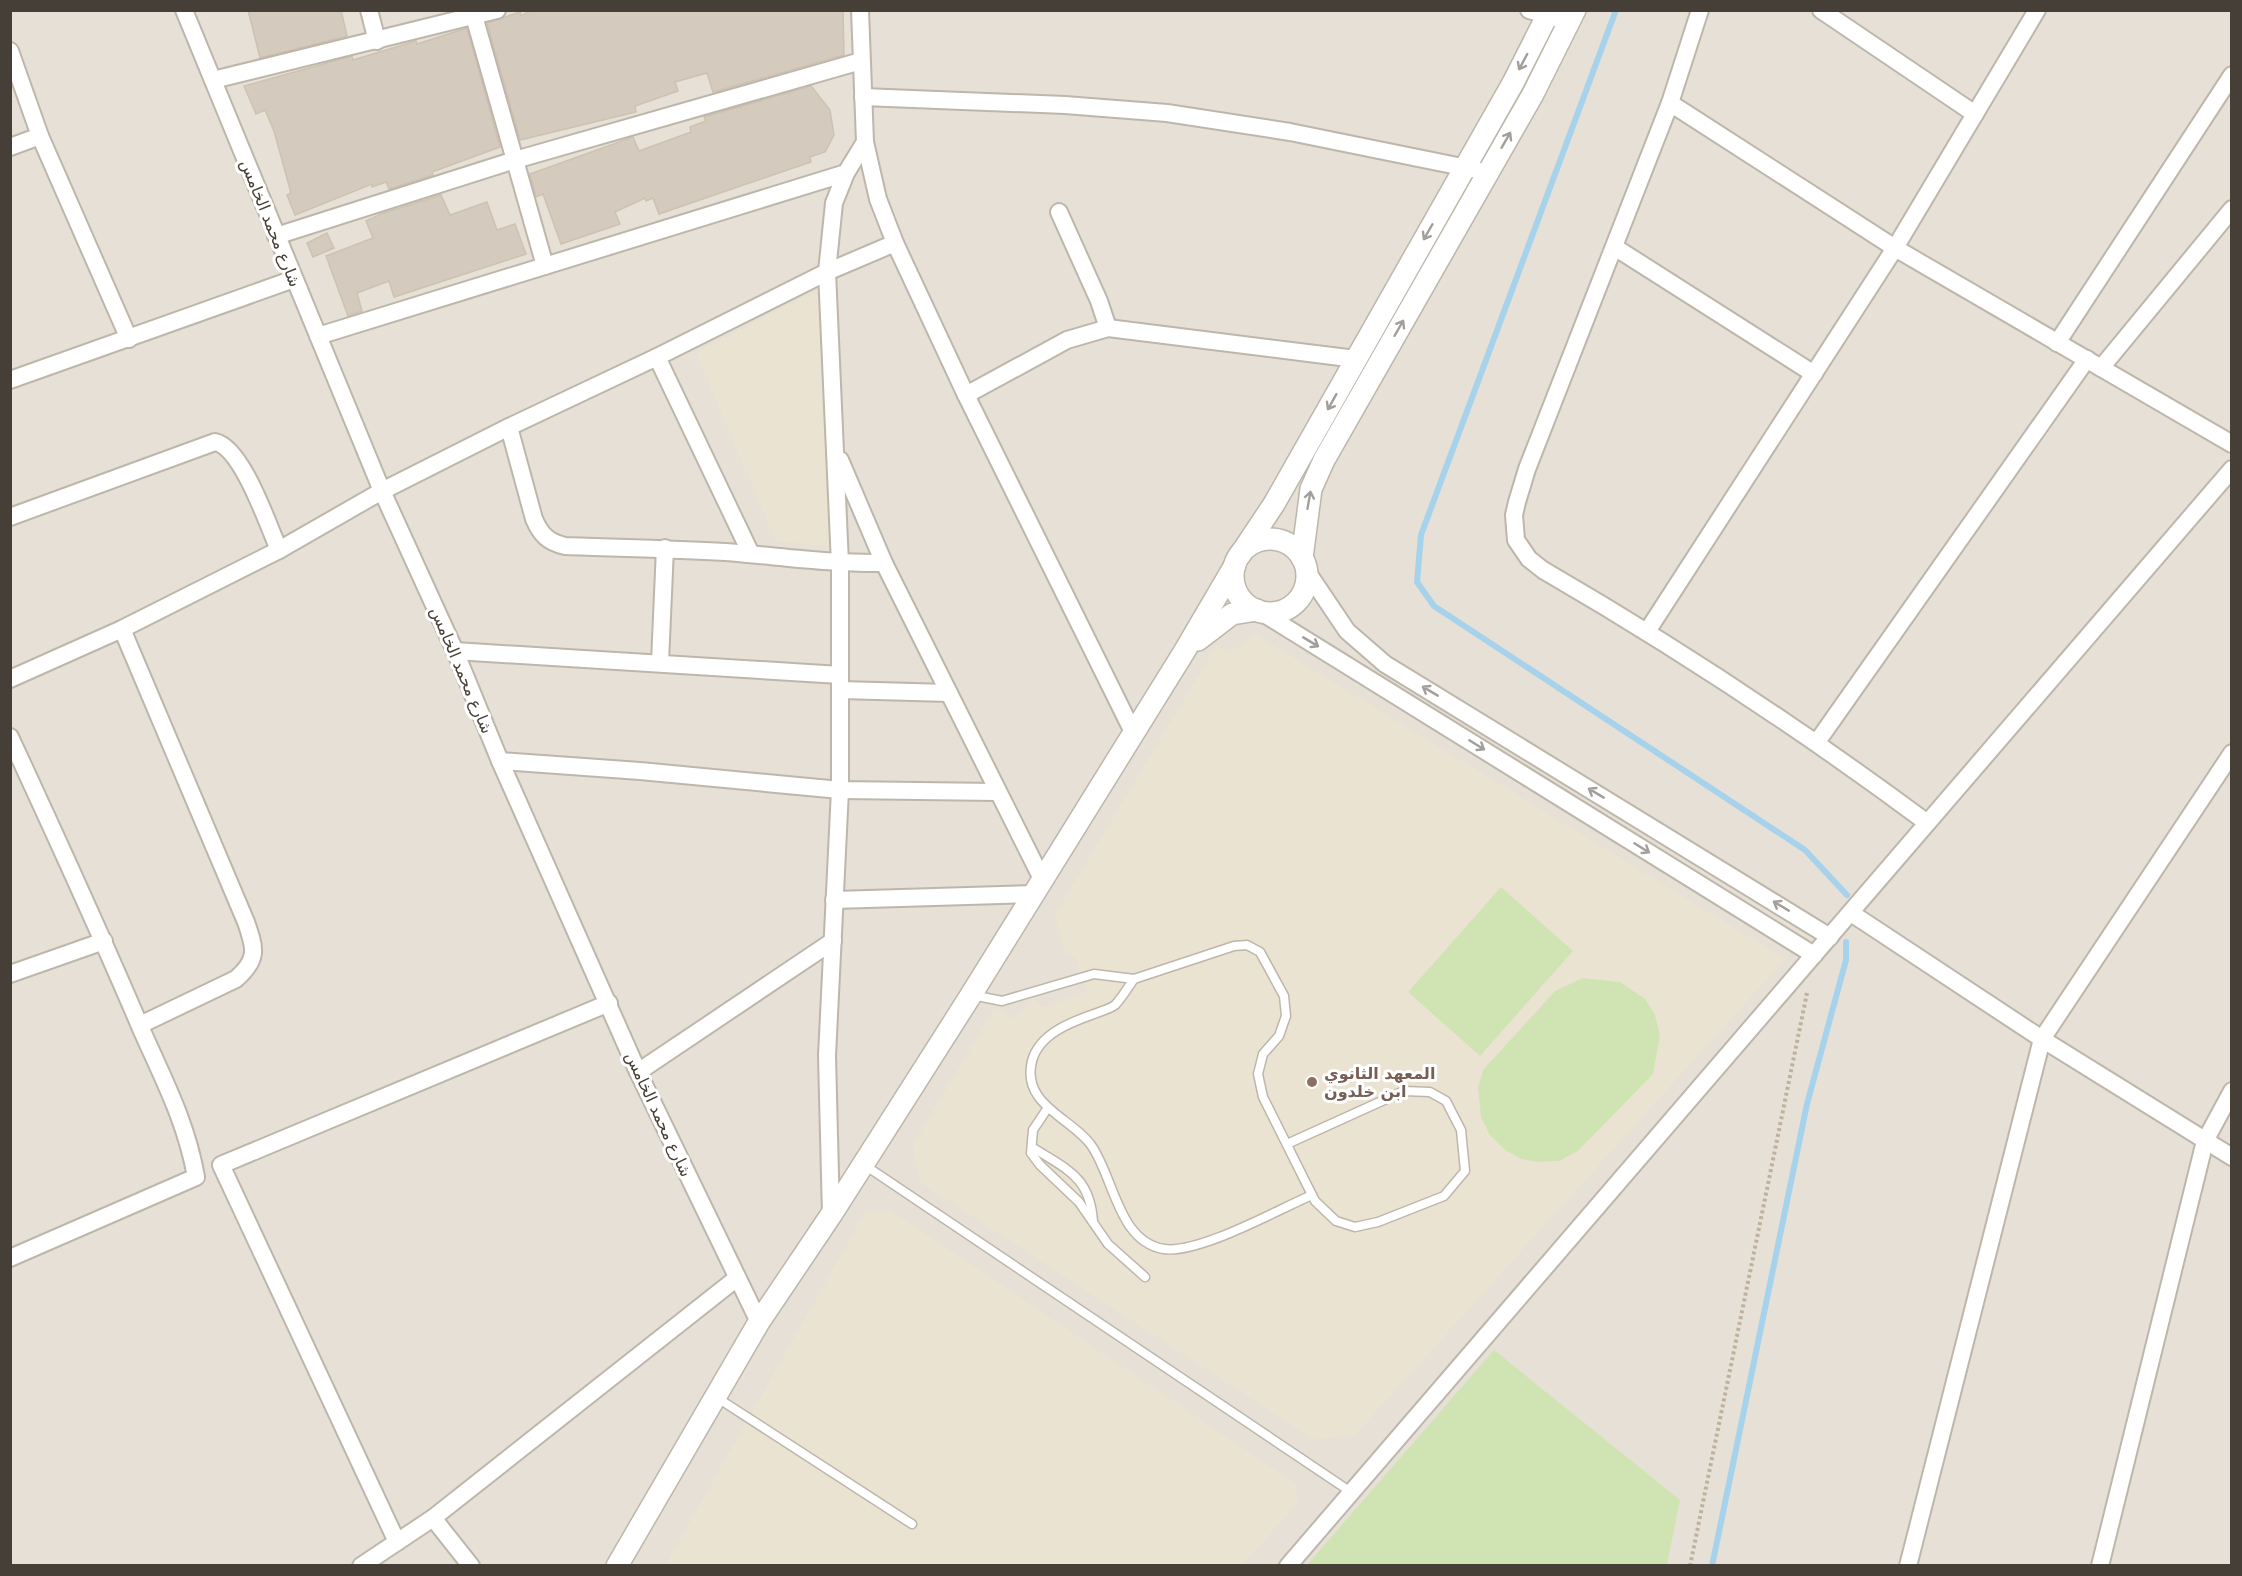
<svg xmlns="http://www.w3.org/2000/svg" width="2242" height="1576" font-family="'DejaVu Sans','Noto Sans Arabic',sans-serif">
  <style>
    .residential { fill: #e6e0d6 }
    .education { fill: #ebe3d2 }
    .green { fill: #d0e4b3 }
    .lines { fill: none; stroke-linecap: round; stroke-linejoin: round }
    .stream { stroke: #a7d2ec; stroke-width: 6 }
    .building { fill: #d4cabd; stroke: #cec2b1; stroke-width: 1.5 }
    .service-casing { stroke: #bdb6ab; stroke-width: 11 }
    .minor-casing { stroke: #bdb6ab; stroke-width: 20 }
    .tertiary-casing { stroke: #bdb6ab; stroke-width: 24 }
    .path { stroke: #beb19d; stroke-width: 4; stroke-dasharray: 3 3; stroke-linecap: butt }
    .service { stroke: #fff; stroke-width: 8 }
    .minor { stroke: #fff; stroke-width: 16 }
    .tertiary { stroke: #fff; stroke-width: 21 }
    .oneway { stroke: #a29f9b }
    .education-dot { fill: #8d6e63; stroke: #fff; stroke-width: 2 }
    .labels { text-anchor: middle; stroke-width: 6; stroke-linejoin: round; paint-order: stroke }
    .street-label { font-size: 16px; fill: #453f37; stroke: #fff }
    .education-label { font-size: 16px; font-weight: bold; fill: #785e54; stroke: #fff; text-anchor: start }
  </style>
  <rect width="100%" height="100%" fill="#f3efe7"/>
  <!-- residential -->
  <polygon class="residential" points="11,11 2231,11 2231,1565 11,1566"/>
  <!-- education -->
  <g class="education">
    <polygon points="812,293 825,299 831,546 776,541 696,353"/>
    <polygon points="1256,635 1785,959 1354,1436 1313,1439 920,1182 913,1145 995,1008 1016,1020 1031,998 1044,1007 1087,991 1075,956 1065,952 1055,915 1217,645 1230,652"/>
    <polygon points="890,1210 1296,1484 1297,1504 1242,1565 665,1566 865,1213"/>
  </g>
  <!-- green -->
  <g class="green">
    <polygon points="1501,887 1573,951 1480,1056 1408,992"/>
    <polygon points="1583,978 1620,982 1645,999 1655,1015 1660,1036 1653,1074 1578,1151 1559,1161 1538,1162 1521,1159 1505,1150 1490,1135 1481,1117 1478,1088 1483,1070 1555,991"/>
    <polygon points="1494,1350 1680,1500 1667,1565 1307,1565"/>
  </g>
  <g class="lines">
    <!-- stream -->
    <g class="stream">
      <polyline points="1616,10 1421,535 1417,582 1434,606 1805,850 1847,895"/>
      <polyline points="1712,1566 1807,1104 1846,960 1846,942"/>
    </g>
  </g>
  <!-- building -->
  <g class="building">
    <polygon points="248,10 341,10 347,36 260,58"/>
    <polygon points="532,10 843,10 844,55 713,92 707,73 675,82 678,91 635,106 636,112 520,140 487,23 520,12 521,16"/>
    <polygon points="467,28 500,147 432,172 433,175 389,189 386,182 372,187 372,184 295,215 287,195 291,193 274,131 265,110 256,114 244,86 352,56 353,60 416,41 417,44"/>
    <polygon points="811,86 830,110 834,135 825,152 810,157 811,162 659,214 653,198 646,201 645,198 615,212 620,224 561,244 543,194 536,197 530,174 633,137 639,151 691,132 690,127 706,121 704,117"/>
    <polygon points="441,195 450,215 487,202 497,230 515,224 526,254 394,297 389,281 357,293 362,311 348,316 326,256 373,238 366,221 381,214"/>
    <polygon points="327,233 334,248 313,257 307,243"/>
  </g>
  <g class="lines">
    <!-- service casing -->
    <g class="service-casing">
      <g id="service">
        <path d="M1134,979C1128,987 1122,998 1115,1005C1110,1009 1101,1011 1094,1014C1071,1022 1039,1034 1032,1061C1021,1105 1072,1118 1091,1145C1114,1177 1118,1242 1164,1249C1199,1254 1277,1210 1312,1195"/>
        <polyline points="972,995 1002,1001 1094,974 1134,979 1234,946 1247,945 1260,952 1284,996 1286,1016 1279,1036 1263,1054 1258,1074 1263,1097 1315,1201 1336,1221 1355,1227 1378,1222 1444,1196 1465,1171 1461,1130 1446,1101 1430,1092 1404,1091 1287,1144"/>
        <polyline points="1047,1109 1033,1130 1031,1153 1040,1165 1079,1202 1108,1244 1145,1277"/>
        <path d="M1032,1147C1067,1170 1090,1176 1093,1222"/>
        <polyline points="863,1164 1351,1492"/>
        <polyline points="716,1397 912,1524"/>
      </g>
    </g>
    <!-- minor casing -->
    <g class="minor-casing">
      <g id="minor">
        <polyline points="184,10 382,491 455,651 500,761 638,1072 759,1322"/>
        <polyline points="369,10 377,41"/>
        <polyline points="860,10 865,142 878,199 895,243 966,395 1134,734"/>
        <polyline points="1529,10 1570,22"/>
        <path d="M1700,10L1670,103L1527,469L1517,502L1514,515L1516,540L1529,559L1543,570C1676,647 1802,730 1926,822"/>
        <polyline points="1821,10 1975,114"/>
        <polyline points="474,16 545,266"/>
        <polyline points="10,51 40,136 129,339"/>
        <polyline points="213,80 497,10"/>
        <polyline points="863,97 1065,105 1167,113 1290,132 1477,170"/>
        <polyline points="1670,103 1895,248 2232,444"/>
        <polyline points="10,147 40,136"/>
        <polyline points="1059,212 1099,301 1108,328"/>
        <polyline points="276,236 515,160 861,61"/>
        <polyline points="1616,248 1814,374"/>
        <polyline points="318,336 846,173"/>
        <polyline points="2057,343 2232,75"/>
        <polyline points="657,357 751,554"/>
        <polyline points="2101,368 2232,209"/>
        <polyline points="10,380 294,279"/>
        <polyline points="966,395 1067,340 1108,328 1356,359"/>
        <path d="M509,427L534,519C541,535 548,542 565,546C618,548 671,549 725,552C778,556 830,564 884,563"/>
        <polyline points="840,460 884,563 1043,881"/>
        <path d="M10,517L215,442C242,447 268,525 279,550"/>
        <polyline points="1306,570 1347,631 1385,664 1830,937"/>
        <polyline points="1261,612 1814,955"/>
        <path d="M122,629L246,922C255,948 259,959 236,979L140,1025"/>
        <polyline points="1648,630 1895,248 2037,10"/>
        <polyline points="455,651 840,675"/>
        <polyline points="660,662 665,548"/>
        <polyline points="10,679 122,629 279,550 382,491 509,427 657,357 827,272 895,243"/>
        <polyline points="840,690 949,693"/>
        <path d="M10,737C54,832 98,928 139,1024C162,1077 186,1120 196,1177L10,1258"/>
        <polyline points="1817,742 2087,359"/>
        <polyline points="500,761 640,771 840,790 997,792"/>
        <polyline points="834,900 1034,894"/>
        <polyline points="1851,913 2042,1039 2232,1157"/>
        <polyline points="10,974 104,941"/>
        <polyline points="638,1072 833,941"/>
        <polyline points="831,1215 827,1056 840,790 840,564 827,272 834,203 846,173 865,142"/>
        <polyline points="433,1518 471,1566"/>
        <polyline points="397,1542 221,1165 609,1003"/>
        <polyline points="361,1566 433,1518 737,1278"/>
        <polyline points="1288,1566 2232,469"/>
        <polyline points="1908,1566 2042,1039 2232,753"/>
        <polyline points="2100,1566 2205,1141 2232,1091"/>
      </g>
    </g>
    <!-- tertiary casing -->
    <g class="tertiary-casing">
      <g id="tertiary">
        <circle cx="1270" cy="576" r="37"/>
        <polyline points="1240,555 1274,504 1513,83 1550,10"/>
        <polyline points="1302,558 1311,489 1324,460 1533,94 1575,10"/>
        <polyline points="1198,640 1232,614 1257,610"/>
        <polyline points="617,1566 759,1322 831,1215 971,995 1184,652 1235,565"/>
      </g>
    </g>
    <!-- path -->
    <polyline class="path" points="1690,1566 1807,993"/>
    <!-- service -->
    <use href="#service" class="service"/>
    <!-- minor -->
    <use href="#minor" class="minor"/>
    <!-- tertiary -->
    <use href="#tertiary" class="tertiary"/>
  </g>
  <!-- one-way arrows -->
  <defs><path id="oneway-shaft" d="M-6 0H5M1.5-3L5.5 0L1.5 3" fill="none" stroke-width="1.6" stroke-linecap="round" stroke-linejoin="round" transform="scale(1.5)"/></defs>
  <g class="oneway">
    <use href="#oneway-shaft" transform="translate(1523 62) rotate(118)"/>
    <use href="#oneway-shaft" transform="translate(1506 140) rotate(-60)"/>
    <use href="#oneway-shaft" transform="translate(1428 232) rotate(120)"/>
    <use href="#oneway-shaft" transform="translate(1399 328) rotate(-60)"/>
    <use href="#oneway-shaft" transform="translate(1332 402) rotate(119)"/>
    <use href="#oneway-shaft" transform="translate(1309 500) rotate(-80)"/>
    <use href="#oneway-shaft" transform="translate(1311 642) rotate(31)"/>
    <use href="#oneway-shaft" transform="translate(1430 691) rotate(-149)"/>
    <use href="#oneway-shaft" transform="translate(1477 745) rotate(32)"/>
    <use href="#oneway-shaft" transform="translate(1596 793) rotate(-149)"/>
    <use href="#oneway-shaft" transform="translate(1642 848) rotate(32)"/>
    <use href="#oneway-shaft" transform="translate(1781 906) rotate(-149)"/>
  </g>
  <!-- markers -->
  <circle class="education-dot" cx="1312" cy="1082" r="6"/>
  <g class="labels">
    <!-- street labels -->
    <g class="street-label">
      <text transform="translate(271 223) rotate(68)" y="6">شارع محمد الخامس</text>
      <text transform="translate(462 670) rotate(67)" y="6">شارع محمد الخامس</text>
      <text transform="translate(659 1114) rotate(65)" y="6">شارع محمد الخامس</text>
    </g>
    <!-- education labels -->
    <g class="education-label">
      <text x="1324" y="1079">المعهد الثانوي<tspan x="1324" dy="18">ابن خلدون</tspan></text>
    </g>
  </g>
  <!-- border -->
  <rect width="2242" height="1576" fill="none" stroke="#453f37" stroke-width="24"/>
</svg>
